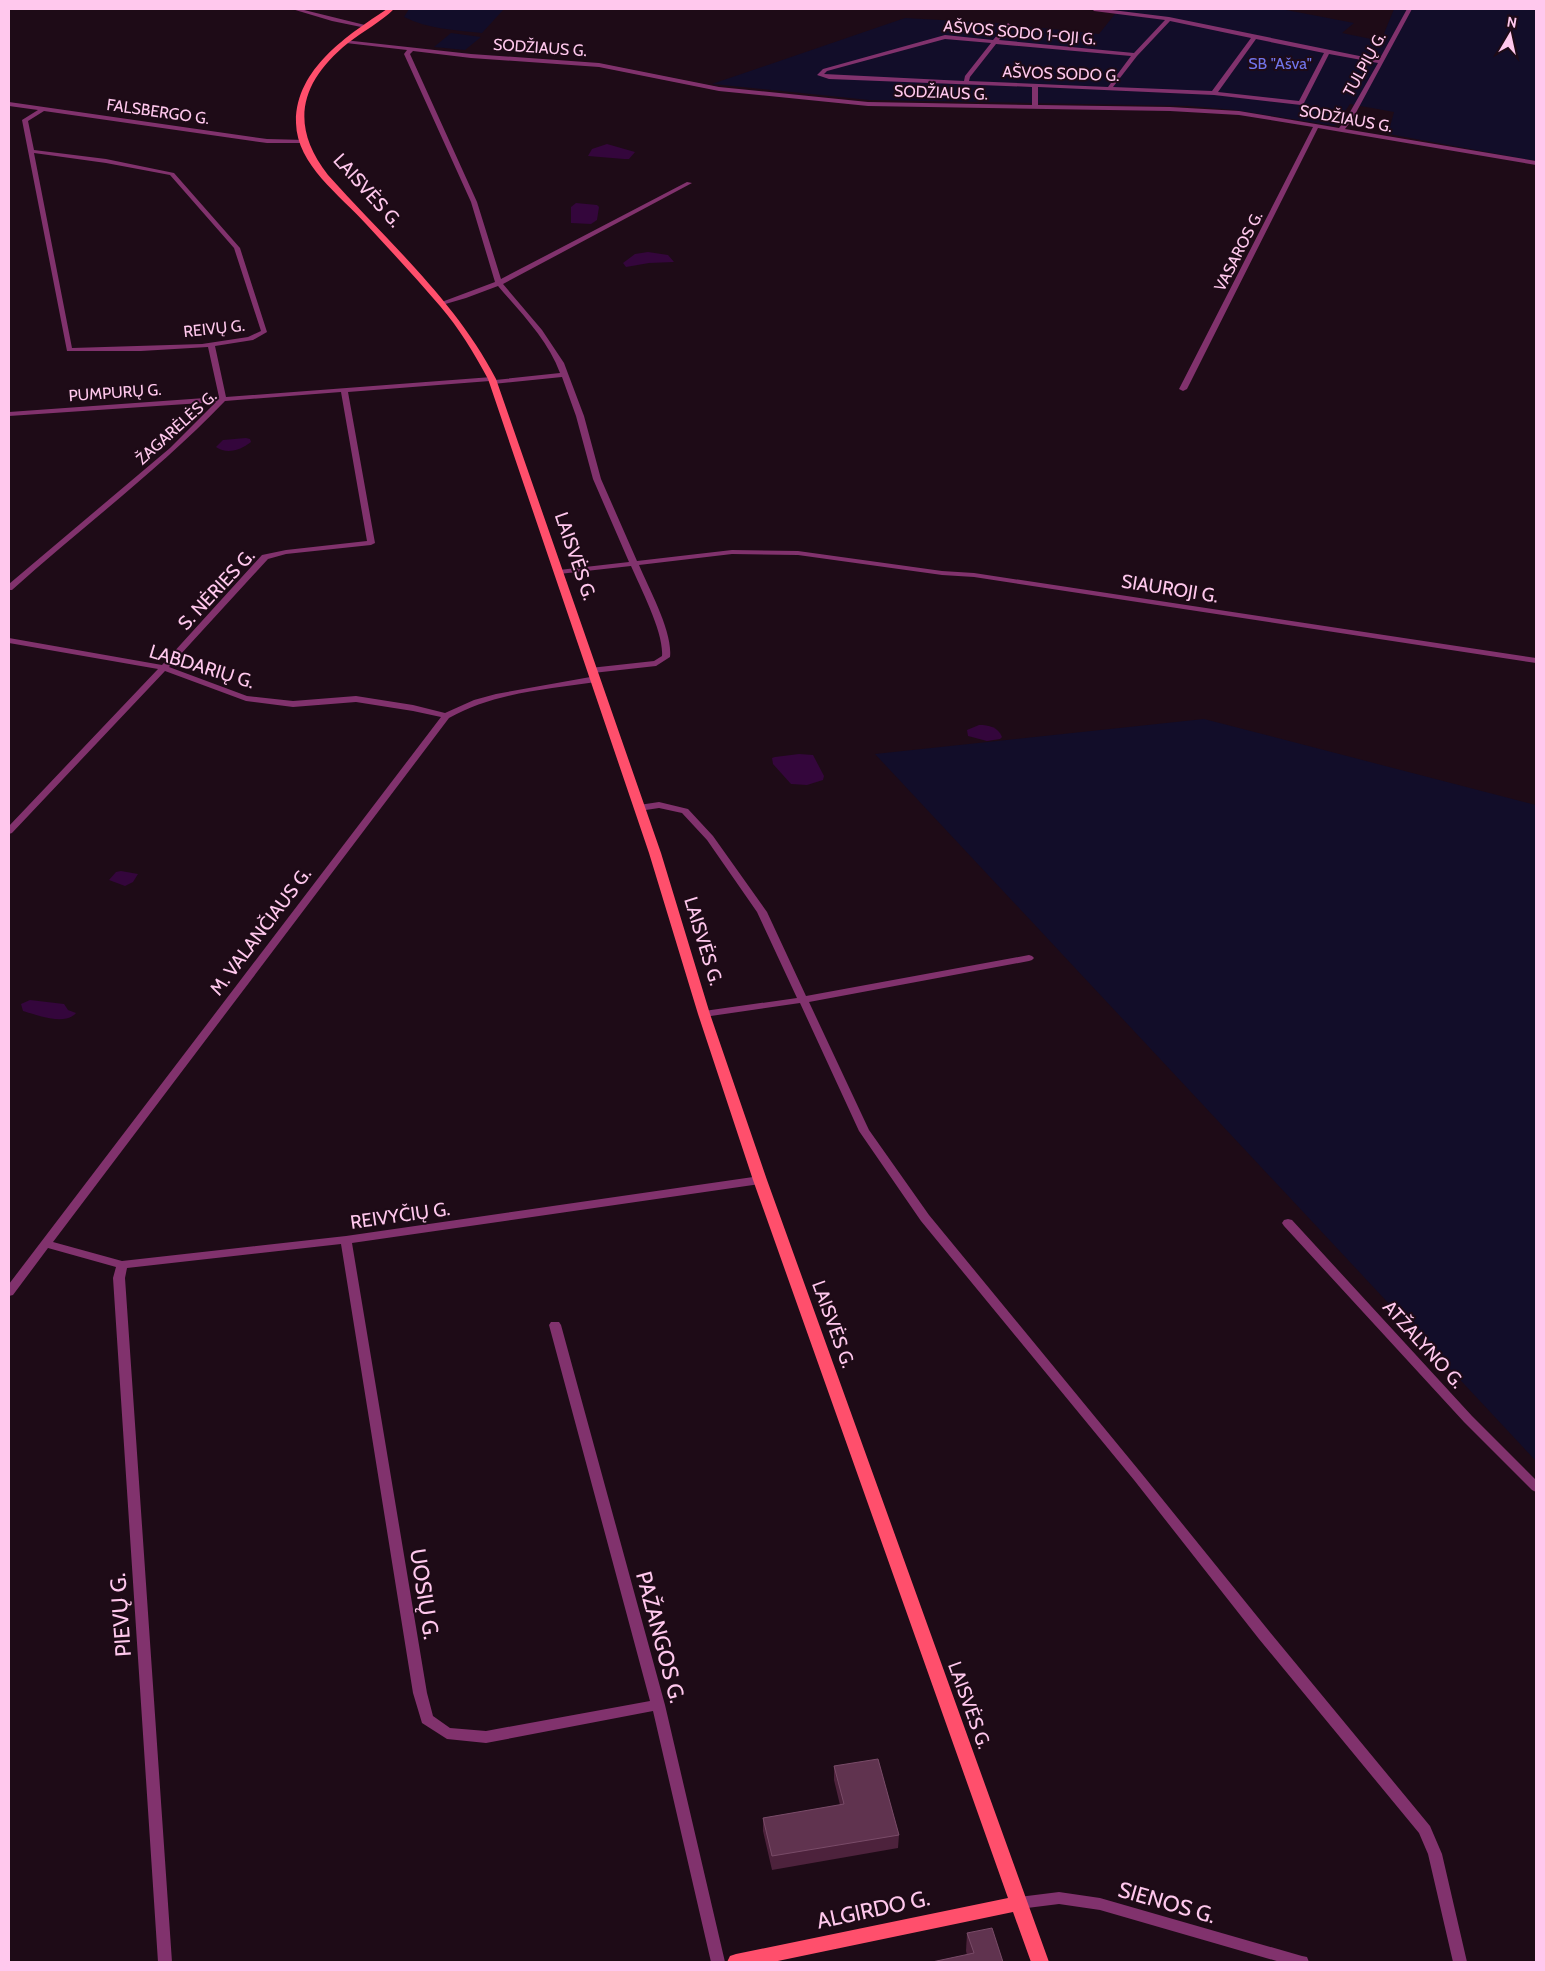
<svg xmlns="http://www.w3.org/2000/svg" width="1545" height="1971" font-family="Cabin,sans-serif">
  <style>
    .green { fill: #120d29 }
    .water { fill: #34063c }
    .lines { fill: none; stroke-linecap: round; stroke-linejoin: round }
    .minor { fill: #81326d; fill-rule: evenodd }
    .primary { fill: #ff4f6c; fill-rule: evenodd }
    .wall { fill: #4d223c }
    .building { fill: #60334f; stroke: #794b68 }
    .labels { text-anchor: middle; stroke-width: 4; stroke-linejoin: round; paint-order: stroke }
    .far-street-label { font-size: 16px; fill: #ffc8ed; stroke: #1e0b17 }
    .far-park-label { font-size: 16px; fill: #7175eb; stroke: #1e0b17 }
    .street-label { font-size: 19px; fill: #ffc8ed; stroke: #1e0b17 }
    .near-street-label { font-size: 22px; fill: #ffc8ed; stroke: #1e0b17 }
  </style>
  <rect width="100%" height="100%" fill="#1e0b17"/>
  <!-- green -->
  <g class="green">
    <path d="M409,9H504L482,33C455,30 428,29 404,17Z"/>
    <polygon points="1119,9 1281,9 1354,23 1342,33 1381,41 1394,9 1536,9 1536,161 1388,134 1394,112 1350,104 1335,126 1235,110 1188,106 869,100 712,84 905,18 995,23 1099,34"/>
    <polygon points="451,33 481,37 465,50 434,47"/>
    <polygon points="1204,719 1536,805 1536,1461 875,754"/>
  </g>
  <!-- water -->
  <g class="water">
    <polygon points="607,144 635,152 629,159 624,159 588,156 592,149"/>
    <polygon points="576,203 597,205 599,207 597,220 591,224 571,223 571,207"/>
    <polygon points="648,252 668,255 674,262 649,263 626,267 623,263 635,254"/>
    <path d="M246,438L250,439L251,442C241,450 227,455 216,447L223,440Z"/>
    <path d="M979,725C989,725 998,727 1002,737L1000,739L987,741L968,736L967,730Z"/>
    <polygon points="799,754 813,755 824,776 823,780 807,785 791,784 773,764 772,758 775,757"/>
    <polygon points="121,871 138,874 133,882 125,886 109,880 116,872"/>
    <path d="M30,1000L64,1004L68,1010L76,1013C65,1026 37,1015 23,1011L21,1004Z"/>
  </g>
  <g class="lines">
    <!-- minor -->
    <g class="minor">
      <polygon points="292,9 300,9 369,26 366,28 332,21"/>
      <path d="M1092,9H1104L1169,17L1379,60L1407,9H1412L1352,120L1345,129L1536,161V165L1318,128L1187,389L1183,391L1179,389L1313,127L1239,115L1170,111L868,106L719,91L599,67L471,58L413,51L410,54L477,202L501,279L687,182L692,183L503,284L542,330L564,363L584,416L601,479L637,561L732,550L798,551L942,571L974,573L1536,658V663L974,577L942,575L798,555L732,554L639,565C649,589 673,632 670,657L656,666L593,673L589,670L590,668L654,661L662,656C664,633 641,589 631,566L559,574L555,572L559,570L629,562L593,479L576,416L562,377L493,384H490V381L348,392L375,543L371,545L286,554L268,559L169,667L247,696L293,701L356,696L413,705L445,713L474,700L496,694L596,676L600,679L596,682C547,689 493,693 449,718L53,1242L122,1261L346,1236L760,1176L764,1177L765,1180L764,1183L760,1184L352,1243L427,1693L433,1716L450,1728L486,1731L650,1701L549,1325L551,1322H559L561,1325L665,1705L725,1962H711L653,1711L486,1743L447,1739L422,1723L413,1693L341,1244L127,1268L125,1278L172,1962H158L113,1278L116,1267L48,1248L13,1295L9,1296V1284L441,717L413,711L356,702L293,707L246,701L165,671L12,833L9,834V826L158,669L9,643V638L162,665L262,555L286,550L367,541L341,392L225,401C159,470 83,526 12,590H9V584L170,448L216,402L9,416V412L219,397L208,347L141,351H67L22,120L38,110L9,106V102L267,139L306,140L307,141L304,143H267L44,111L28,121L34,150L106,159L174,173L240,248L267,332L253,340L215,346L226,397L492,377L495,380L560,373C548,340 521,313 498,286L466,298L442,305L439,303L495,282L471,202L404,54L407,50L346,43L344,42V40L471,54L599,63L719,87L868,102L1032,105V87L829,79L817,75L823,69L945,35L993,40L1008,23L1011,25L999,40L1134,53L1165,20L1094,11ZM1170,21L1251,38L1212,91L1113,87L1137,56ZM945,39L991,43L965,76L964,81L824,74L827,71ZM1256,39L1324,53L1299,101L1218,92ZM996,44L1131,56L1108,87L969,81L970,77ZM1329,54L1378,63L1346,119L1339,128L1239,111L1170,107L1038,105V87L1214,95L1301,105L1304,103ZM34,153L106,163L170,175L234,248L261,331L248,337L202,344L72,348Z"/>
      <polygon points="659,802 688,809 713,836 767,912 806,996 1029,955 1032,956 1034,958 1032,960 1029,961 809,1002 869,1130 929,1215 1142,1474 1269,1631 1430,1826 1442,1854 1467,1962 1453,1962 1428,1854 1419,1833 1259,1639 1134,1480 921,1221 859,1131 800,1003 704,1017 700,1016 699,1014 700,1012 704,1011 797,998 757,912 707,840 682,813 659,808 639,811 634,808 639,805"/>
      <polygon points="1288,1219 1292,1220 1472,1416 1536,1480 1536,1492 1532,1490 1464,1422 1284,1226 1282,1223 1284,1220"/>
      <polygon points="1059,1892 1100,1898 1302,1956 1307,1957 1309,1962 1280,1962 1100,1910 1059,1904 1019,1909 1014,1907 1012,1903 1014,1899 1019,1897"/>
    </g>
    <!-- primary -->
    <path class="primary" d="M387,9H394C381,22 363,31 348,43C300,82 289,125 328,175C387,241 455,300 496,379L661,853L710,1014L767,1180L1049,1962H1031L1013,1912L773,1962H727L730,1956L736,1954L1008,1898L753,1180L698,1014L649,853L488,379C474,353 459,328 440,306C416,278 391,251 366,224C340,195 297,165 296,123C295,69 348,35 387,9Z"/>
  </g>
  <!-- wall -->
  <g class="wall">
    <polygon points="834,1766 899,1835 898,1848 772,1870 763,1831 763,1818 840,1805 834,1780"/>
    <polygon points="967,1933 1003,1962 967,1955 966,1951"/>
  </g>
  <!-- building -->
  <g class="building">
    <polygon points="878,1759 899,1835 772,1856 763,1818 844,1804 834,1766"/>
    <polygon points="992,1928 1003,1962 932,1962 974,1953 967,1933"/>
  </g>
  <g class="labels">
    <!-- far-street labels -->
    <g class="far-street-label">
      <text transform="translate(1020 32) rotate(5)" y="6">AŠVOS SODO 1-OJI G.</text>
      <text transform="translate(540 47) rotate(4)" y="6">SODŽIAUS G.</text>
      <text transform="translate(1364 64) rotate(-61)" y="6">TULPIŲ G.</text>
      <text transform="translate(1061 73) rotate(2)" y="6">AŠVOS SODO G.</text>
      <text transform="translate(941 92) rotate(2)" y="6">SODŽIAUS G.</text>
      <text transform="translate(158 111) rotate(8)" y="6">FALSBERGO G.</text>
      <text transform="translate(1346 118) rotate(10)" y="6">SODŽIAUS G.</text>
      <text transform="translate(1238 251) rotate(-63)" y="6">VASAROS G.</text>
      <text transform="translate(214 328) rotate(-6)" y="6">REIVŲ G.</text>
      <text transform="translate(115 392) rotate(-4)" y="6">PUMPURŲ G.</text>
      <text transform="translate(176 427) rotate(-42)" y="6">ŽAGARĖLĖS G.</text>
    </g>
    <!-- far-park labels -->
    <g class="far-park-label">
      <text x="1280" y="69">SB "Ašva"</text>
    </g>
    <!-- street labels -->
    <g class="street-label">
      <text transform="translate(368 190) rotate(48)" y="7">LAISVĖS G.</text>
      <text transform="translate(576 556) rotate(71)" y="7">LAISVĖS G.</text>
      <text transform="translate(1170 588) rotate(9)" y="7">SIAUROJI G.</text>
      <text transform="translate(216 589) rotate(-47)" y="7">S. NĖRIES G.</text>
      <text transform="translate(202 666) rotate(17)" y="7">LABDARIŲ G.</text>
      <text transform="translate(260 931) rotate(-53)" y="7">M. VALANČIAUS G.</text>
      <text transform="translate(704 941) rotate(73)" y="7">LAISVĖS G.</text>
      <text transform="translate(400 1215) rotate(-8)" y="7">REIVYČIŲ G.</text>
      <text transform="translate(834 1324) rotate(70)" y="7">LAISVĖS G.</text>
      <text transform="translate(1424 1344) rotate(48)" y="7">ATŽALYNO G.</text>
      <text transform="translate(970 1705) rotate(70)" y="7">LAISVĖS G.</text>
    </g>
    <!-- near-street labels -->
    <g class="near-street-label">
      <text transform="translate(425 1594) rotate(81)" y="8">UOSIŲ G.</text>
      <text transform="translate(120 1615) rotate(-94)" y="8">PIEVŲ G.</text>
      <text transform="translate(661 1637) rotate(75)" y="8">PAŽANGOS G.</text>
      <text transform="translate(1167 1902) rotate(16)" y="8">SIENOS G.</text>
      <text transform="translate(873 1909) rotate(-12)" y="8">ALGIRDO G.</text>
    </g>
  </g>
  <!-- border -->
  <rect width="1545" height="1971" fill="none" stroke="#ffc8ed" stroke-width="20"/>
  <!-- north arrow -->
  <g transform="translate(1510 35) rotate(9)" stroke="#1e0b17" stroke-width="4" paint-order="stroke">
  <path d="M0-4L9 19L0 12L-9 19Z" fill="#ffc8ed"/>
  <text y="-8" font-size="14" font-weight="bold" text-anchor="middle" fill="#ffc8ed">N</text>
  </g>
</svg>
